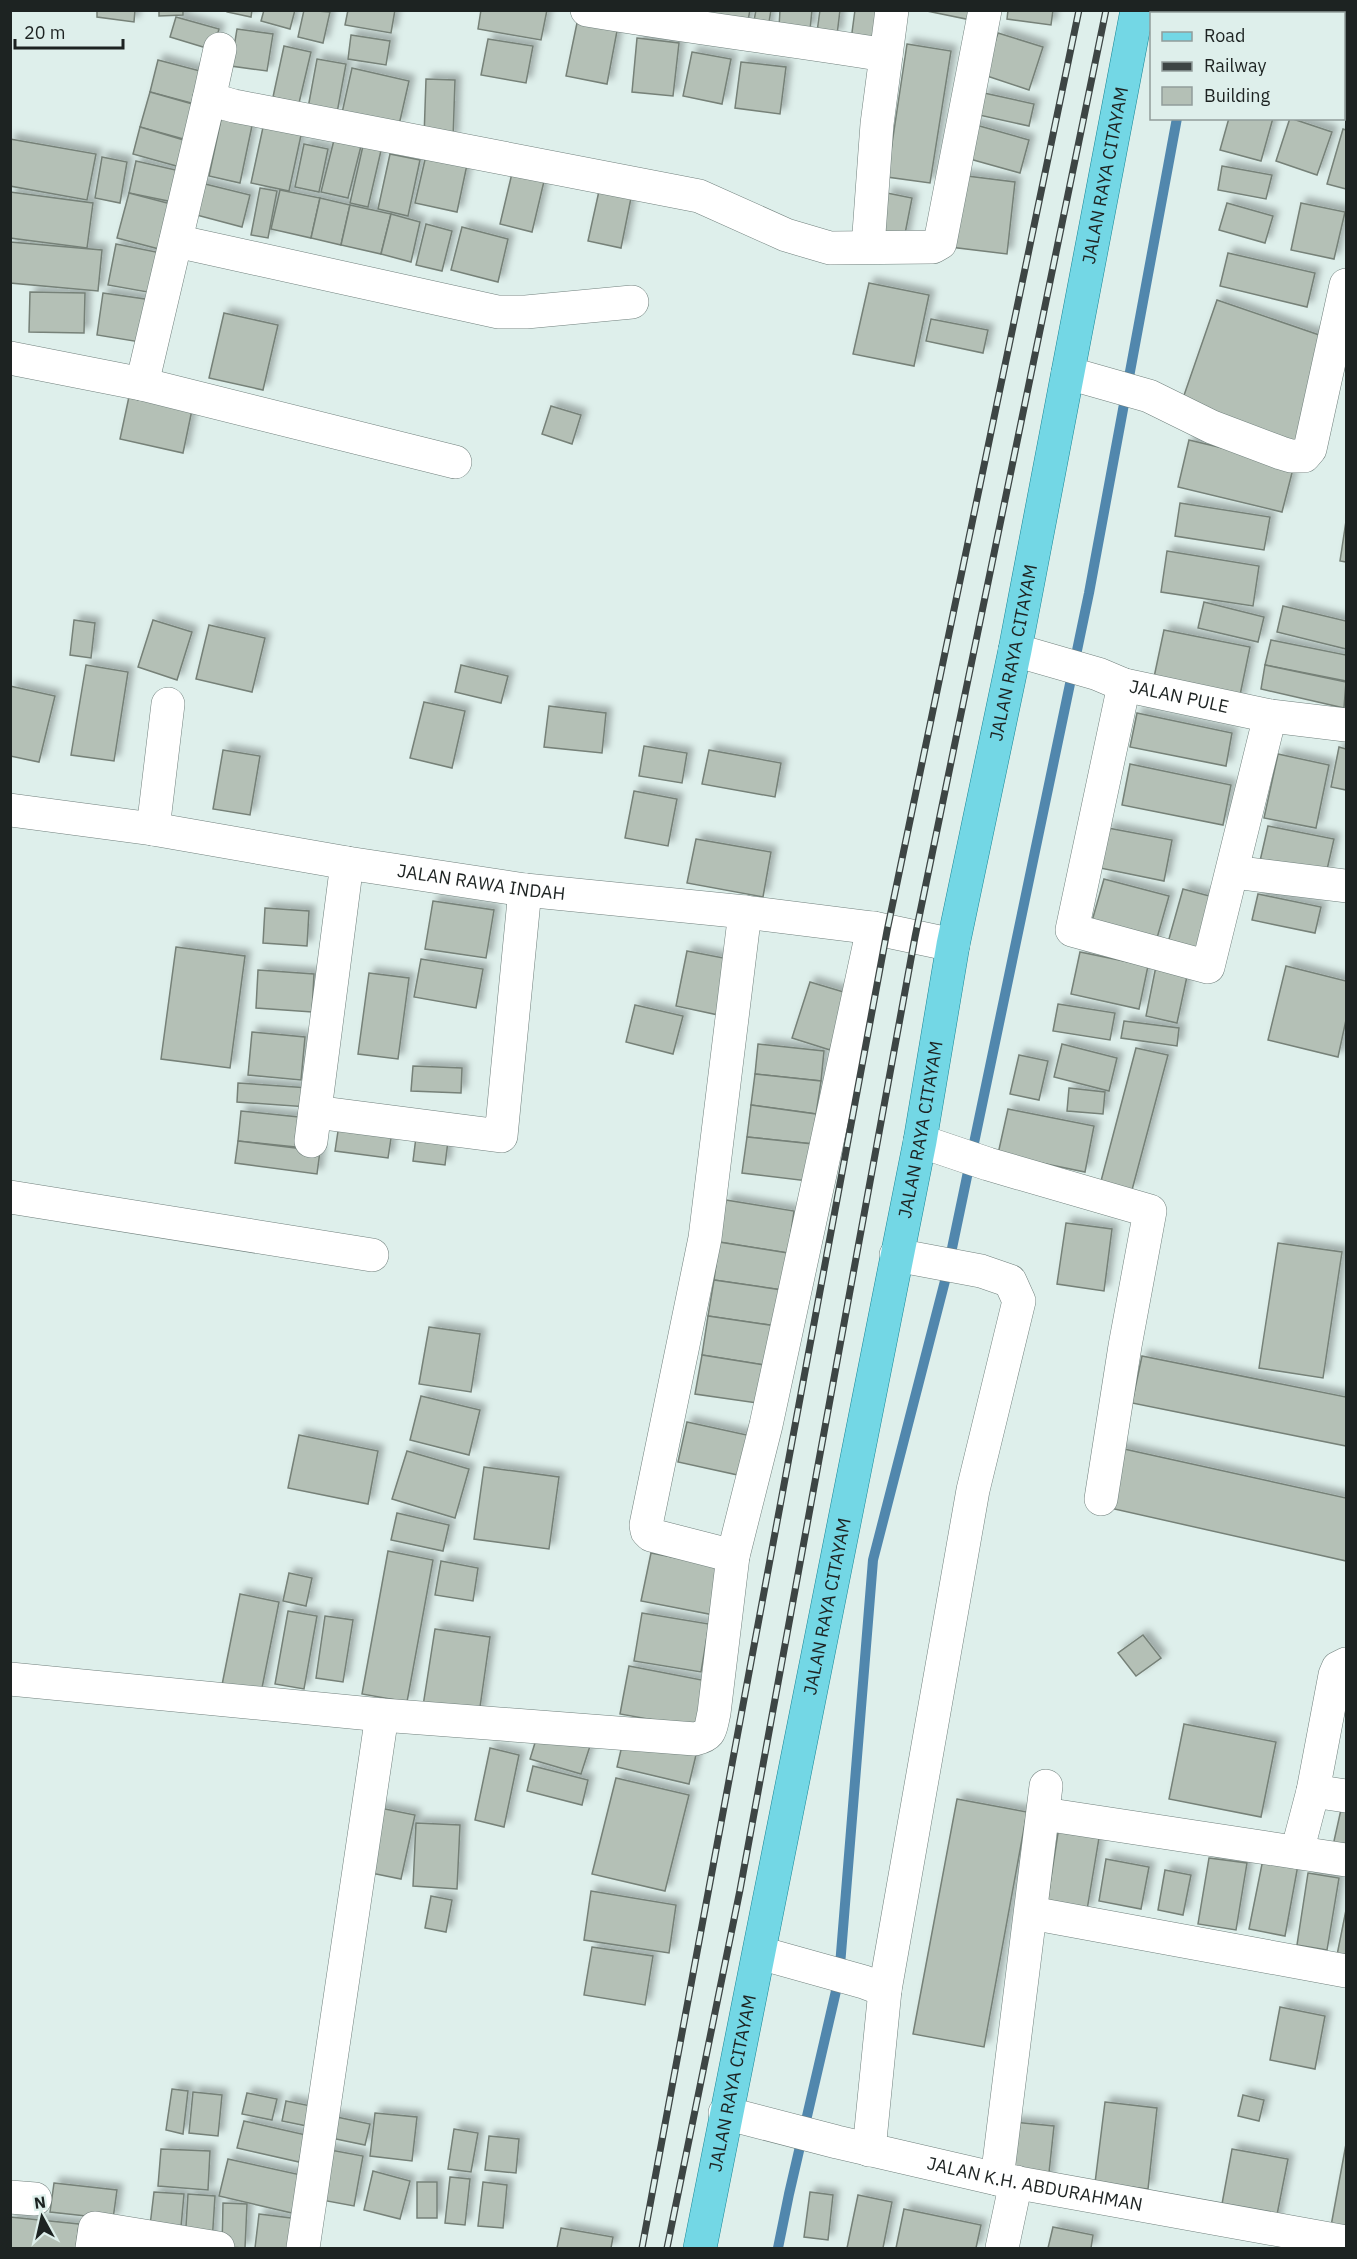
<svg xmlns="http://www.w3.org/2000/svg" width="1357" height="2259" font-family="'IBM Plex Sans',sans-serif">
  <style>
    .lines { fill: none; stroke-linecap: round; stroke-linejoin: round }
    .stream { stroke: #5187ad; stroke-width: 10 }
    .building { fill: #b4c0b6; stroke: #768178; stroke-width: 1.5; filter: url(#shadow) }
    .street-casing { stroke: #71807d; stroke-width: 34 }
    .primary-casing { stroke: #188696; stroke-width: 34 }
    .street { stroke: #fff; stroke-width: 33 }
    .primary { stroke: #73d7e5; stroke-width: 33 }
    .rail-casing { stroke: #3d4544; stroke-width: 7 }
    .rail { stroke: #deefeb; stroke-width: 4.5; stroke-dasharray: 14; stroke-linecap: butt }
    .labels { text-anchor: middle; stroke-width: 5; stroke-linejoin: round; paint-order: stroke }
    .street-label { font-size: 18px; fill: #1d2322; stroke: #deefeb }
  </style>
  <defs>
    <filter id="shadow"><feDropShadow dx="5.5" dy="-5.5" stdDeviation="3" flood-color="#0004"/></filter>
  </defs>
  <rect width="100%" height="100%" fill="#deefeb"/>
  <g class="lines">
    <!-- stream -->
    <g class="stream">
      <polyline points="1194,14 1194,10"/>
      <polyline points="778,2248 789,2194 839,1978 873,1560 946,1277 1089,593 1177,118"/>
    </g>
  </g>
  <!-- building -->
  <g class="building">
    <polygon points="97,10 135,10 134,22 97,17"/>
    <polygon points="159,10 183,10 183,15 159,16"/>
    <polygon points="227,10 252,10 251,17 227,12"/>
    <polygon points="264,10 295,10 290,29 261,21"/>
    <polygon points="304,10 330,12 323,43 298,37"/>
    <polygon points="348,10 395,10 391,33 345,25"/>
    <polygon points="481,10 547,10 541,40 478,29"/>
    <polygon points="705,10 750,10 747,26 703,19"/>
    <polygon points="756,10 771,10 767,34 752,31"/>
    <polygon points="780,10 812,10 810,30 779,27"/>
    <polygon points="820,10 840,10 837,35 817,32"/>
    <polygon points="855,10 881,10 876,44 851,40"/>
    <polygon points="922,10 973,10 971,20"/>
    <polygon points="1008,10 1053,10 1051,25 1007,19"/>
    <polygon points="1256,10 1310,10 1315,12 1255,14"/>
    <polygon points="176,17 219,29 213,50 170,37"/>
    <polygon points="577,23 617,31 607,84 566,76"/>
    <polygon points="237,29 273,34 267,71 231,66"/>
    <polygon points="998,33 1043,47 1029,90 984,75"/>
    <polygon points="351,35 390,41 386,65 348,59"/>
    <polygon points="1344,35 1346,36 1346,69 1344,68"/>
    <polygon points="637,38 679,43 673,96 632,92"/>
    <polygon points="488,39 533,46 526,83 481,75"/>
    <polygon points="907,44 951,51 930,183 887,177"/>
    <polygon points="284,46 311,52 299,103 273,97"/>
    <polygon points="692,52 731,59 722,104 683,96"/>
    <polygon points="317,59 346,64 337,113 308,108"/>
    <polygon points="158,60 204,72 195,104 150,92"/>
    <polygon points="741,62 786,67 780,114 735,108"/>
    <polygon points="352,68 409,81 399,125 342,113"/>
    <polygon points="426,79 455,80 453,139 424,138"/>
    <polygon points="1344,84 1346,85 1346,117 1344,116"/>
    <polygon points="150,92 196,105 187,140 140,127"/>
    <polygon points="984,93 1034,104 1029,126 979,115"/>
    <polygon points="222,115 253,121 240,183 209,176"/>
    <polygon points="265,118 303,126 289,191 251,183"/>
    <polygon points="1229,118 1273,118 1261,161 1220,150"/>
    <polygon points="1290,118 1332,132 1317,175 1276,161"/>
    <polygon points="969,123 1029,140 1020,173 959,156"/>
    <polygon points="140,127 187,141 180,167 133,154"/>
    <polygon points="1343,129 1346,130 1346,189 1327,184"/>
    <polygon points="365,137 383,142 368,207 350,203"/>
    <polygon points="10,139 96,154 87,200 10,186"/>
    <polygon points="334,140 361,146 348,198 321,192"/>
    <polygon points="304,144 328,149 319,192 295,187"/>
    <polygon points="427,151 468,160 457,212 415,203"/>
    <polygon points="390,154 420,160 408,216 378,209"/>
    <polygon points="102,157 127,162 120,203 95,198"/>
    <polygon points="136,161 180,171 173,202 129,193"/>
    <polygon points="1222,166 1272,175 1266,199 1218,190"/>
    <polygon points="513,169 545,177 532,232 500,224"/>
    <polygon points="959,175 1015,182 1007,254 950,247"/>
    <polygon points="197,182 250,195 242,227 189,213"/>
    <polygon points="260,188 277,191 268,238 251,235"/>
    <polygon points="280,190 320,198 311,238 271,229"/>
    <polygon points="599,191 631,198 621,248 588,241"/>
    <polygon points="10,192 93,203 87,248 10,238"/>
    <polygon points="129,193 171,204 159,249 117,238"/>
    <polygon points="887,193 912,198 903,244 879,239"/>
    <polygon points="320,198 350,205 341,245 311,238"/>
    <polygon points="1227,203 1273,216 1265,243 1219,230"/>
    <polygon points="1301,203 1345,212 1334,259 1291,250"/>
    <polygon points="350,205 391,214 381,254 341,245"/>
    <polygon points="391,214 420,222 411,262 381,254"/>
    <polygon points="426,224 452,231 442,271 416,265"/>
    <polygon points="462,227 508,239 498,282 451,270"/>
    <polygon points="10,242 102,250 98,291 10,283"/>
    <polygon points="116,244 161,253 153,293 108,285"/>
    <polygon points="1228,253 1315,273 1307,307 1220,286"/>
    <polygon points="869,283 929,295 914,366 853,354"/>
    <polygon points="30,292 85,293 84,333 29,332"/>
    <polygon points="103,293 152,300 146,343 97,335"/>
    <polygon points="1217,300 1331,339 1295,443 1181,404"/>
    <polygon points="224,313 278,325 263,390 209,378"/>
    <polygon points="931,319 988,330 983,353 926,341"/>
    <polygon points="130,392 193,405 183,453 120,439"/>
    <polygon points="551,406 581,415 572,444 542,434"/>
    <polygon points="1189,440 1294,465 1282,512 1178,487"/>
    <polygon points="1180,503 1270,517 1264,550 1175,536"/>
    <polygon points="1346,521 1346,562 1340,561"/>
    <polygon points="1167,551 1259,566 1253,606 1161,592"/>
    <polygon points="1204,602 1264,617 1258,642 1198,628"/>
    <polygon points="1283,606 1346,621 1346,649 1277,632"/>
    <polygon points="74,620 95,623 91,658 70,655"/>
    <polygon points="153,620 192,632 177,680 138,667"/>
    <polygon points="209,625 265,638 252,692 196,679"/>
    <polygon points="1164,630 1250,647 1239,700 1153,682"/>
    <polygon points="1271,640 1346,655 1346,681 1265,665"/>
    <polygon points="86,665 128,672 114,761 71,755"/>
    <polygon points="461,665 508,676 501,703 455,692"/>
    <polygon points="1265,665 1346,682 1344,708 1261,689"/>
    <polygon points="10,686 55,696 39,762 10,756"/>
    <polygon points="424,702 465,711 452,768 410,758"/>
    <polygon points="549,706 606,713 602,753 544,747"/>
    <polygon points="1137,713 1232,733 1226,766 1130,747"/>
    <polygon points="644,746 687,753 682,783 639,776"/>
    <polygon points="1339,747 1346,749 1346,790 1331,787"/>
    <polygon points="223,750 260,756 250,815 213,809"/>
    <polygon points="709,750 781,763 775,797 702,784"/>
    <polygon points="1278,754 1329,765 1316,828 1264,818"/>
    <polygon points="1130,764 1231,785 1223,825 1122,805"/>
    <polygon points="634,791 677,799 668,846 625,838"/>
    <polygon points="1268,826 1334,839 1326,874 1260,861"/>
    <polygon points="1108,828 1172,840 1164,881 1100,868"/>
    <polygon points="696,839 771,852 763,897 687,883"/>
    <polygon points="1104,879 1169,896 1155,945 1090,928"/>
    <polygon points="1183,889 1217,898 1201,955 1167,946"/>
    <polygon points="1258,894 1321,907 1315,933 1252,920"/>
    <polygon points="433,901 494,910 486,958 425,949"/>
    <polygon points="265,908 309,911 307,946 263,943"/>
    <polygon points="176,947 245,956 230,1068 161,1059"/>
    <polygon points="687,951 734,960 723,1016 676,1006"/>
    <polygon points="1080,952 1148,966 1139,1009 1071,994"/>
    <polygon points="421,959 483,969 476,1008 414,997"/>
    <polygon points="1157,961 1189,967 1177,1023 1146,1016"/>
    <polygon points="1286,966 1346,981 1346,1020 1338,1057 1268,1040"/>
    <polygon points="258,970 314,974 312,1012 256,1008"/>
    <polygon points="369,973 409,978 398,1059 358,1054"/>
    <polygon points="810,982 847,993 830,1050 792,1038"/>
    <polygon points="1058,1004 1115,1013 1110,1040 1053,1031"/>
    <polygon points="635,1005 683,1016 673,1054 626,1042"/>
    <polygon points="1124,1021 1179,1028 1177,1046 1121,1038"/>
    <polygon points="252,1032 305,1037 301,1080 248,1075"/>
    <polygon points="758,1044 824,1051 821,1081 755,1074"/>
    <polygon points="1062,1044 1117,1058 1109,1091 1054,1077"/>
    <polygon points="1136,1048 1168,1055 1132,1190 1101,1181"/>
    <polygon points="1019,1055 1048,1061 1039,1100 1010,1094"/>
    <polygon points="413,1066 462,1068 461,1093 411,1091"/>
    <polygon points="755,1074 821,1081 816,1114 751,1105"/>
    <polygon points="238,1083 309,1088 308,1107 237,1102"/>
    <polygon points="1069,1088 1105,1092 1103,1114 1067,1111"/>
    <polygon points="751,1105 816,1114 813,1144 747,1137"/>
    <polygon points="1008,1109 1094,1126 1085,1172 998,1154"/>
    <polygon points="241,1111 299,1117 296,1147 238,1141"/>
    <polygon points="340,1118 393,1125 388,1158 335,1151"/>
    <polygon points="417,1129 449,1133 445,1165 413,1161"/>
    <polygon points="747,1137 813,1144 808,1181 742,1173"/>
    <polygon points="238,1141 320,1151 317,1174 235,1163"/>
    <polygon points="726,1200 794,1211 788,1253 719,1242"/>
    <polygon points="1066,1223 1112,1229 1104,1291 1057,1284"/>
    <polygon points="719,1242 788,1253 782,1290 714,1280"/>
    <polygon points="1278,1243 1342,1252 1323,1378 1259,1368"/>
    <polygon points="714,1280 782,1290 776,1326 708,1316"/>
    <polygon points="708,1316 776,1326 770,1366 702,1355"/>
    <polygon points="429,1327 480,1334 471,1392 419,1384"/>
    <polygon points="702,1355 770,1366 764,1404 695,1394"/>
    <polygon points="1142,1356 1346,1397 1346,1446 1132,1403"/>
    <polygon points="421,1396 480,1410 469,1455 410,1440"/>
    <polygon points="687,1422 756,1437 747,1477 678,1462"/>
    <polygon points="299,1435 378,1451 368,1504 288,1488"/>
    <polygon points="1115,1447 1346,1498 1346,1561 1101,1506"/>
    <polygon points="407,1451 469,1469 455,1518 392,1499"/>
    <polygon points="484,1467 559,1477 549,1549 474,1539"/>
    <polygon points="397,1513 449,1525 443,1551 391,1540"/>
    <polygon points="388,1551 433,1560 407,1702 362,1694"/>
    <polygon points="651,1553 724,1567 714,1615 641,1601"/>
    <polygon points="441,1561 478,1568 473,1601 435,1595"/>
    <polygon points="289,1573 312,1578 306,1606 283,1601"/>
    <polygon points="240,1594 279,1602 261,1693 222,1685"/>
    <polygon points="288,1611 317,1616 304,1689 275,1684"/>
    <polygon points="642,1613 709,1624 701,1672 634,1661"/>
    <polygon points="325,1616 353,1620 343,1682 316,1678"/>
    <polygon points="435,1629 490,1637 479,1714 423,1706"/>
    <polygon points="1143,1635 1161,1658 1136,1676 1118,1653"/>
    <polygon points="629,1666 707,1681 698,1728 620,1714"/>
    <polygon points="1184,1724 1276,1742 1261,1817 1169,1799"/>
    <polygon points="539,1730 590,1746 581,1774 530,1759"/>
    <polygon points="624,1737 696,1755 689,1784 617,1767"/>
    <polygon points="490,1748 519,1755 504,1827 475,1820"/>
    <polygon points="533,1766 588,1780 582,1805 527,1791"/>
    <polygon points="616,1778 689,1795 665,1891 592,1874"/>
    <polygon points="1344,1796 1346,1797 1346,1854 1332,1850"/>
    <polygon points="957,1799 1027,1812 984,2047 913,2034"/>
    <polygon points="375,1807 415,1815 401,1879 361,1871"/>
    <polygon points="1060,1820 1101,1826 1087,1910 1047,1904"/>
    <polygon points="416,1823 460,1825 457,1889 413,1886"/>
    <polygon points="1209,1858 1247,1863 1236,1930 1198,1924"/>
    <polygon points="1106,1859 1149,1867 1141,1909 1099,1901"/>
    <polygon points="1263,1859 1298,1865 1285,1936 1249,1929"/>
    <polygon points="1165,1870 1191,1875 1183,1915 1158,1910"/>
    <polygon points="1308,1873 1339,1878 1327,1950 1297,1945"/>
    <polygon points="591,1891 676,1905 669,1953 584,1940"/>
    <polygon points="431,1896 452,1900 446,1932 425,1928"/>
    <polygon points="1346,1910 1346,1954 1335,1965"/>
    <polygon points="592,1947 653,1956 645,2005 584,1995"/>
    <polygon points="1280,2007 1325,2016 1315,2069 1270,2060"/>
    <polygon points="172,2089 188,2091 183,2134 166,2130"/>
    <polygon points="193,2092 222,2095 218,2136 189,2133"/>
    <polygon points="247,2093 277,2099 272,2120 242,2114"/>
    <polygon points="1243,2095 1264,2100 1259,2121 1238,2116"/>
    <polygon points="286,2101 311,2106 307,2126 282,2121"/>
    <polygon points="1105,2102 1157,2108 1148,2189 1095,2183"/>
    <polygon points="375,2113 417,2117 412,2161 370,2156"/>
    <polygon points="332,2116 370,2124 365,2145 326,2137"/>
    <polygon points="244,2121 306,2135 299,2162 237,2148"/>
    <polygon points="1013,2122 1054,2126 1048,2182 1007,2177"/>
    <polygon points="454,2129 478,2133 471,2172 448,2169"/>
    <polygon points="489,2136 519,2139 516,2173 485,2170"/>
    <polygon points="1346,2144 1346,2240 1329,2237"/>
    <polygon points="161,2149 210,2151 208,2190 158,2186"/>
    <polygon points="325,2149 363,2156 354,2206 316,2199"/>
    <polygon points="1232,2149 1288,2159 1275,2225 1220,2215"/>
    <polygon points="228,2159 301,2175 292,2213 219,2196"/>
    <polygon points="373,2171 410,2181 400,2219 364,2210"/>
    <polygon points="450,2177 470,2179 465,2225 445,2223"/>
    <rect x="417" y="2182" width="20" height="36"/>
    <polygon points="483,2182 507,2185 503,2228 478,2226"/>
    <polygon points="54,2183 117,2190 113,2219 50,2212"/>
    <polygon points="154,2192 184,2194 180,2238 149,2234"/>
    <polygon points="810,2192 833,2195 828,2240 804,2237"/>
    <polygon points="188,2194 215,2196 212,2243 185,2242"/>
    <polygon points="858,2195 892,2202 883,2248 847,2248"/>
    <polygon points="223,2203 247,2204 245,2248 222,2247"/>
    <polygon points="904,2209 981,2225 976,2248 896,2248"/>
    <polygon points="259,2214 299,2219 296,2248 255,2248"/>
    <polygon points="10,2217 79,2224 76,2248 10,2248"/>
    <polygon points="1053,2227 1093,2235 1091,2248 1048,2248"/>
    <polygon points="561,2228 613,2237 611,2248 557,2248"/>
  </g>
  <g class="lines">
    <!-- street casing -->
    <g class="street-casing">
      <g id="street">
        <path d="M587,10C687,27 787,39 886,55"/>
        <polyline points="209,99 220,49"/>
        <polyline points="176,241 498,312 526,312 632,302"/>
        <polyline points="868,247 877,124 892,10"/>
        <polyline points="10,358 142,384 209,99 234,106 699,196 786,235 830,248 933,247 940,243 985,10"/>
        <polyline points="1068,373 1149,396 1212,427 1281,453 1291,456 1304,456 1310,449 1346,285"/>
        <polyline points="142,384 455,462"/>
        <path id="s1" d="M1015,650L1098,674L1124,685L1270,716L1346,725"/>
        <polyline points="1124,685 1072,930 1208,967 1270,716"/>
        <path id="s2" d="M10,810L153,829L347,863L525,890L745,912L873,928L953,945"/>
        <polyline points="153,829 168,704"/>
        <polyline points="1233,872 1346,886"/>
        <polyline points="315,1112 501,1136 525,890"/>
        <polyline points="311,1141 347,863"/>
        <polyline points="920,1141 988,1164 1150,1211 1125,1346 1101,1499"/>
        <polyline points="10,1197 372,1255"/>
        <polyline points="733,1556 651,1535 647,1531 646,1525 705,1238 745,912"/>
        <path d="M10,1679L382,1715L695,1739C712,1735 710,1730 714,1713L733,1556L766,1425L873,928"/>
        <polyline points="1313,1791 1346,1796"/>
        <polyline points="1044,1814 1346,1860"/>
        <polyline points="1297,1852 1313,1791 1335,1675 1338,1668 1346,1664"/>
        <polyline points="1031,1913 1346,1971"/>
        <polyline points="760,1953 864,1982 885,1990 973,1490 1019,1301 1010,1281 981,1271 896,1255"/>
        <path id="s3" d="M725,2113L837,2142L997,2179L1346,2242"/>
        <polyline points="869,2150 885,1990"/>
        <polyline points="997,2179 1046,1786"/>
        <polyline points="10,2197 35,2199"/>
        <polyline points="92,2248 95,2228 218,2248"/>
        <polyline points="303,2248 382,1715"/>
        <polyline points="1002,2248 1016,2182"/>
      </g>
    </g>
    <!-- primary casing -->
    <g class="primary-casing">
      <g id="primary">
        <path id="s4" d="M700,2248L920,1141L953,945L1015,650L1137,10"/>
      </g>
    </g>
    <!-- street -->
    <use href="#street" class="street"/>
    <!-- primary -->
    <use href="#primary" class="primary"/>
    <!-- rail casing -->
    <g class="rail-casing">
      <g id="rail">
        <polyline points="642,2248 887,931 1079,10"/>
        <polyline points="667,2248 740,1890 915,937 1106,10"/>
      </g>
    </g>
    <!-- rail -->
    <use href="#rail" class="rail"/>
  </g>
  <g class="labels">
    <!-- street labels -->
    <g class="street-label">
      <text dy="6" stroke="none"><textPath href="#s4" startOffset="2112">JALAN RAYA CITAYAM</textPath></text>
      <text dy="6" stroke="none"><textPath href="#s4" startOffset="1626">JALAN RAYA CITAYAM</textPath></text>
      <text dy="6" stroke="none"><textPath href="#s1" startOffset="171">JALAN PULE</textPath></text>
      <text dy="6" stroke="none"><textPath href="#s2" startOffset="477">JALAN RAWA INDAH</textPath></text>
      <text dy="6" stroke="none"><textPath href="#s4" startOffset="1140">JALAN RAYA CITAYAM</textPath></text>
      <text dy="6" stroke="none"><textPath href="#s4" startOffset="654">JALAN RAYA CITAYAM</textPath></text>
      <text dy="6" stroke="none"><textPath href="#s4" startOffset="168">JALAN RAYA CITAYAM</textPath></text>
      <text dy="6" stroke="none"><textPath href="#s3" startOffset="318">JALAN K.H. ABDURAHMAN</textPath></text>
    </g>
  </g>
  <!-- border -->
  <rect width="1357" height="2259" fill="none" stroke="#1d2322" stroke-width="24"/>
  <!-- legend -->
  <rect x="1150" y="12" width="195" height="108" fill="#deefeb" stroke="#919d9b" stroke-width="1.5"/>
  <rect x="1162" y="32" width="30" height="9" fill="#73d7e5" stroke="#919d9b" stroke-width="1.5"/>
  <text x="1204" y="42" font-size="18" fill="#1d2322">Road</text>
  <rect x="1162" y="62" width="30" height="9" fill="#3d4544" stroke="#919d9b" stroke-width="1.5"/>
  <text x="1204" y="72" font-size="18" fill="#1d2322">Railway</text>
  <rect x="1162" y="87" width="30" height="18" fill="#b4c0b6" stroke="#919d9b" stroke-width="1.5"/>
  <text x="1204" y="102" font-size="18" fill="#1d2322">Building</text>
  <!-- north arrow -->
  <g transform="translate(42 2217) rotate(352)" stroke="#deefeb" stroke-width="4.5" paint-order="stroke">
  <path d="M0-4.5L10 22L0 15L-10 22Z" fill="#1d2322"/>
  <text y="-9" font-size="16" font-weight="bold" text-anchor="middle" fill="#1d2322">N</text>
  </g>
  <!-- scale -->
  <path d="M15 39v9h108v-9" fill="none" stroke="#1d2322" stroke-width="3"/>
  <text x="24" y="39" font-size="18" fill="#1d2322" stroke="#deefeb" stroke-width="4.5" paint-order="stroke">20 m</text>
</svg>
